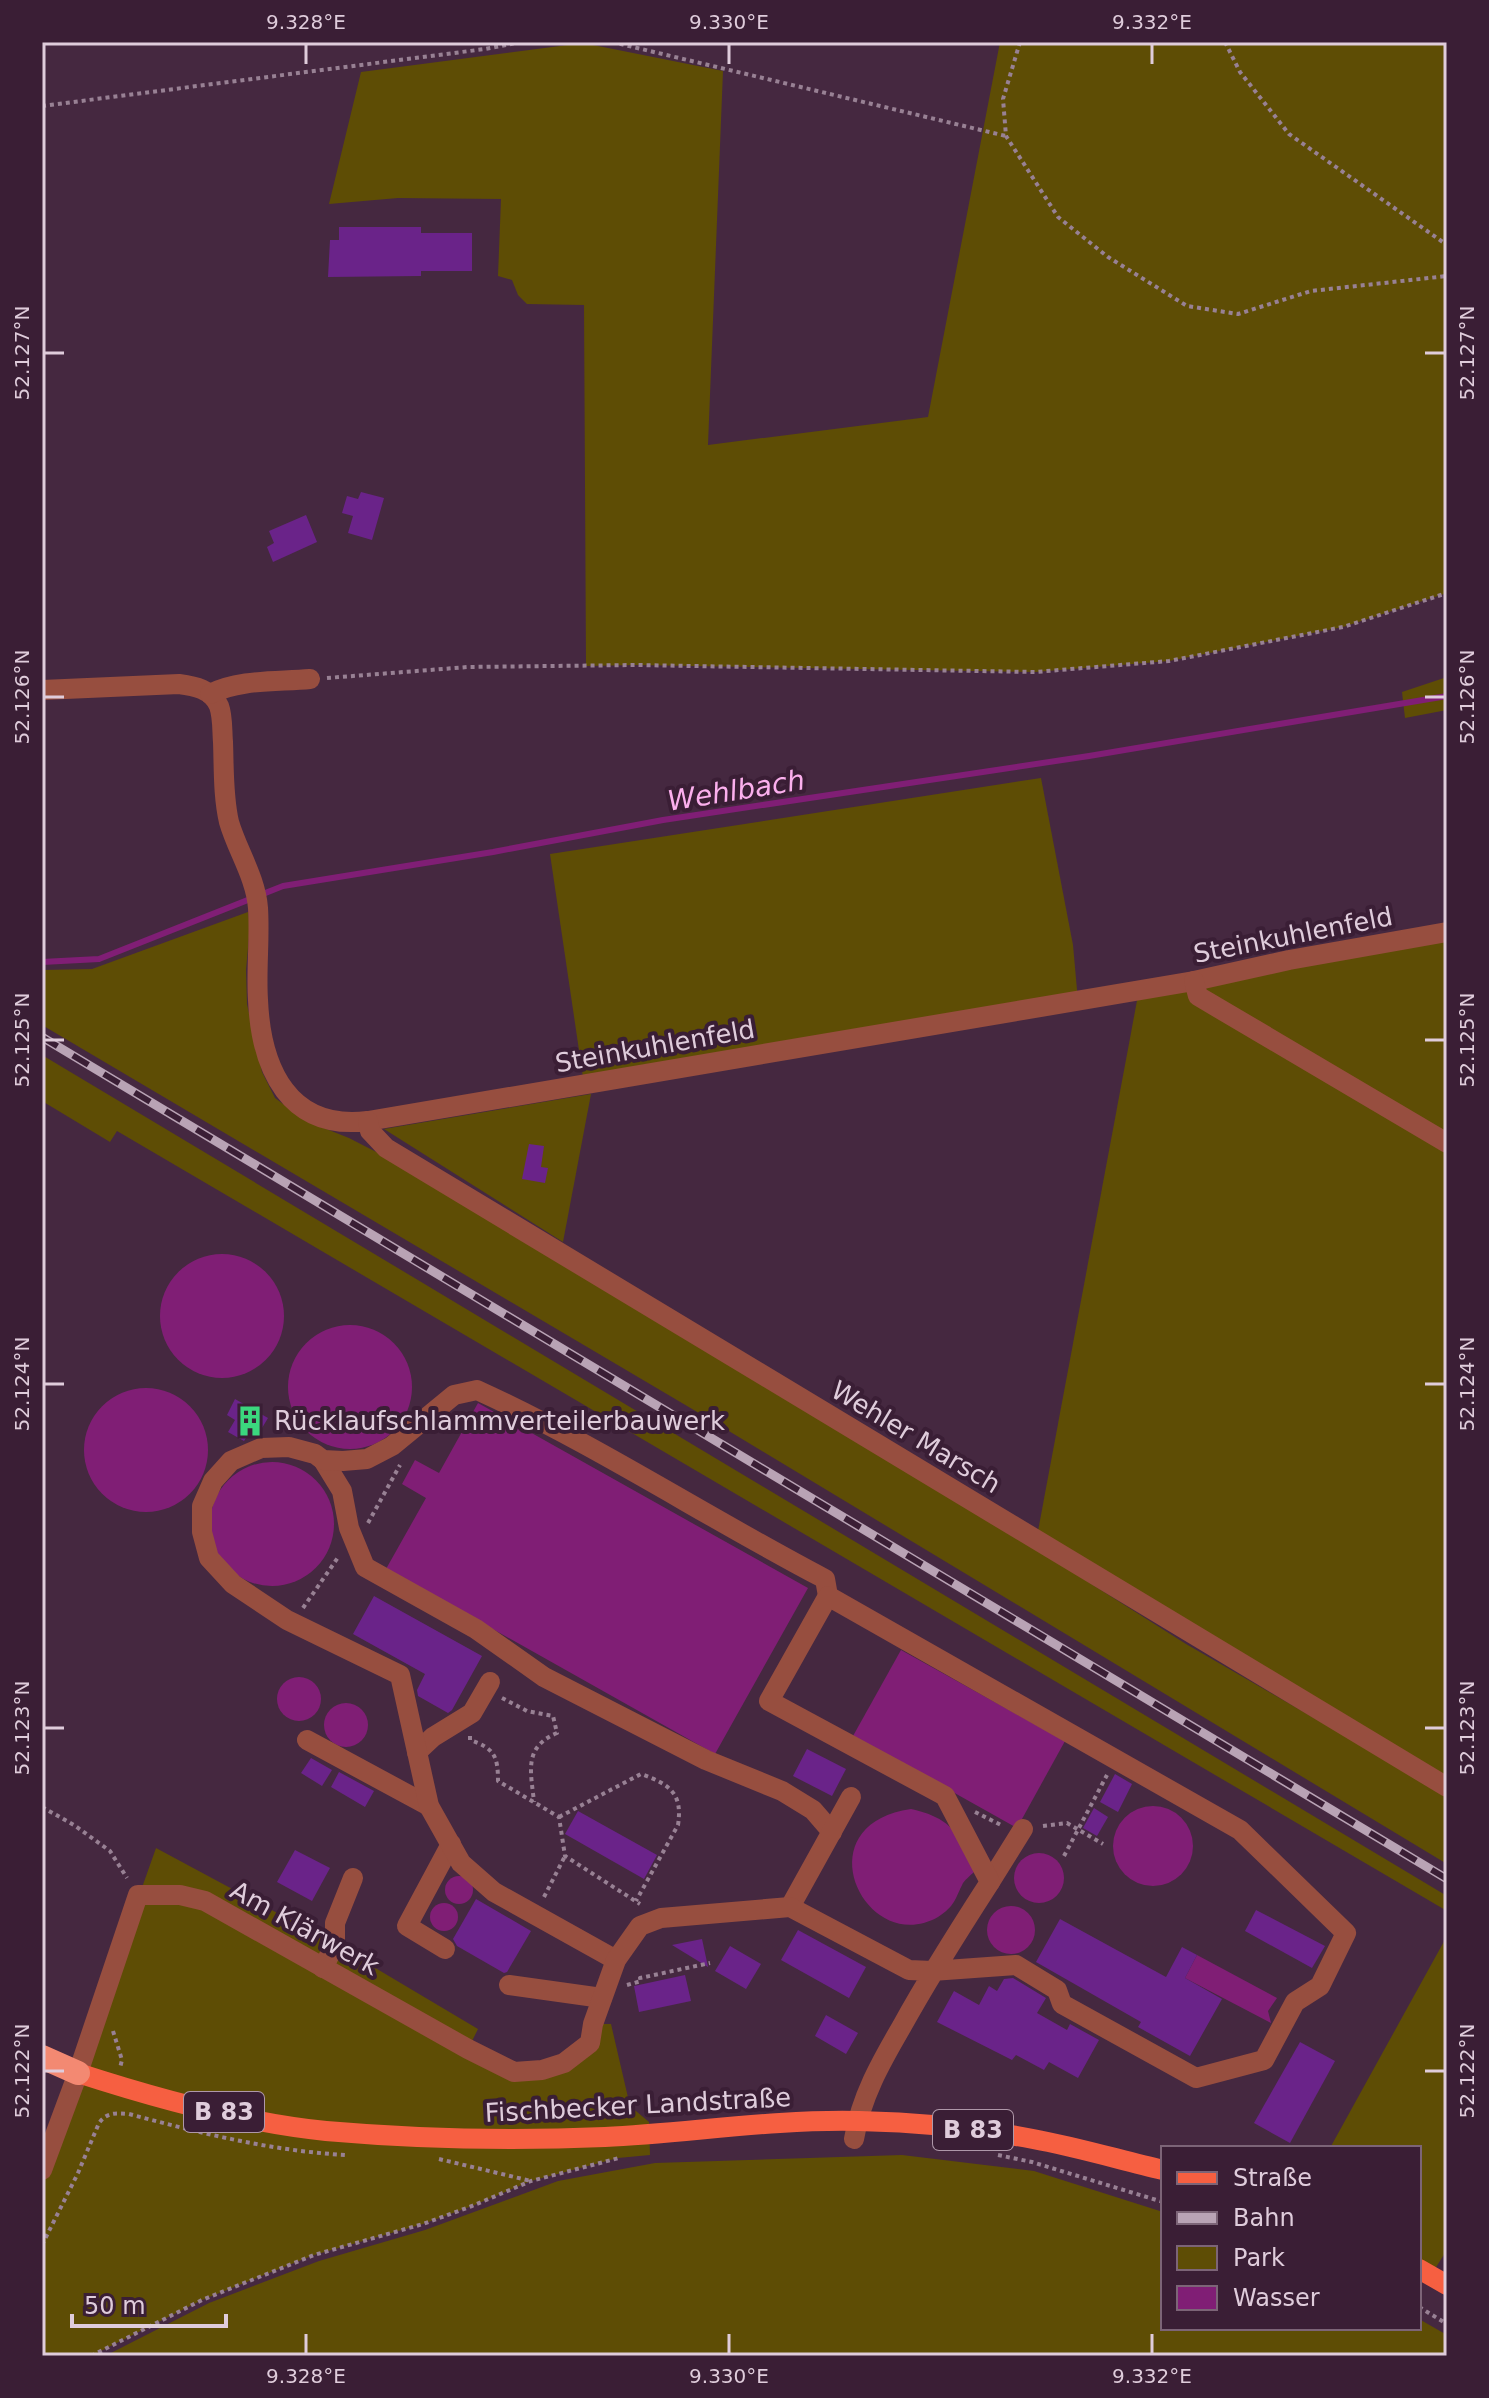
<svg xmlns="http://www.w3.org/2000/svg" width="1489" height="2398" font-family="'DejaVu Sans',sans-serif">
  <style>
    .green { fill: #5e4d05 }
    .water { fill: #801e75 }
    .lines { fill: none; stroke-linecap: round; stroke-linejoin: round }
    .stream { stroke: #801e75; stroke-width: 6 }
    .building { fill: #6a2389 }
    .path { stroke: #988194; stroke-width: 4; stroke-dasharray: 4 4; stroke-linecap: butt }
    .minor { stroke: #974e3f; stroke-width: 20 }
    .major { stroke: #f65f41; stroke-width: 20 }
    .highway { stroke: #f38972; stroke-width: 24 }
    .rail-casing { stroke: #b9a3b5; stroke-width: 9 }
    .rail { stroke: #3a1e35; stroke-width: 6; stroke-dasharray: 18; stroke-linecap: butt }
    .ticks { fill: none; stroke: #dfccdb; stroke-width: 3 }
    .labels { text-anchor: middle; stroke-width: 8; stroke-linejoin: round; paint-order: stroke }
    .shield { fill: #3a1e35; stroke: #ae98a9; stroke-width: 2 }
    .shield-label { font-size: 24px; font-weight: bold; fill: #dfccdb }
    .street-label { font-size: 26px; fill: #dfccdb; stroke: #3a1e35 }
    .poi-label { font-size: 26px; fill: #dfccdb; stroke: #3a1e35; text-anchor: start }
    .water-label { font-size: 28px; font-style: italic; fill: #fbafed; stroke: #3a1e35 }
    .neatline { fill: none; stroke: #dfccdb; stroke-width: 3 }
    .ticks-label { font-size: 20px; text-anchor: middle; fill: #dfccdb }
  </style>
  <rect width="100%" height="100%" fill="#452840"/>
  <!-- green -->
  <g class="green">
    <polygon points="1000,42 1447,42 1447,593 1343,627 1169,661 1035,672 636,665 586,666 584,305 527,304 518,295 512,280 498,276 501,199 398,198 329,204 361,72 583,43 723,71 708,445 928,417"/>
    <polygon points="1447,677 1447,710 1405,718 1402,692"/>
    <polygon points="1041,778 1073,945 1078,1001 584,1084 550,854"/>
    <polygon points="248,912 250,926 246,970 247,1004 262,1072 275,1098 306,1121 349,1138 386,1157 878,1449 1186,1644 1447,1795 1447,1864 704,1416 42,1025 42,970 92,969"/>
    <polygon points="1447,932 1447,1777 1038,1531 1139,990"/>
    <polygon points="42,1055 1447,1896 1447,1911 117,1131 110,1142 42,1101"/>
    <polygon points="591,1094 563,1242 384,1129"/>
    <polygon points="156,1848 335,1944 478,2029 468,2049 514,2072 564,2063 593,2024 611,2024 630,2106 649,2122 650,2155 618,2158 531,2181 472,2206 423,2224 314,2255 202,2300 91,2356 42,2356 42,2170"/>
    <polygon points="1447,1936 1447,2250 1431,2275 1419,2269 1419,2148 1330,2148"/>
    <polygon points="902,2155 1034,2171 1163,2212 1163,2328 1419,2328 1419,2319 1447,2335 1447,2356 105,2356 209,2303 319,2261 425,2230 558,2181 655,2163"/>
  </g>
  <!-- water -->
  <g class="water">
    <circle cx="222" cy="1316" r="62"/>
    <circle cx="350" cy="1387" r="62"/>
    <circle cx="146" cy="1450" r="62"/>
    <polygon points="478,1403 808,1588 715,1754 386,1569 426,1498 402,1484 415,1460 439,1473"/>
    <circle cx="272" cy="1524" r="62"/>
    <polygon points="901,1650 1065,1741 1017,1828 853,1736"/>
    <circle cx="299" cy="1699" r="22"/>
    <circle cx="346" cy="1725" r="22"/>
    <circle cx="1153" cy="1846" r="40"/>
    <path d="M911,1809C935,1814 954,1824 964,1847C969,1859 966,1861 976,1870C972,1874 966,1879 963,1883C955,1899 955,1906 938,1917C866,1958 801,1825 911,1809Z"/>
    <circle cx="1039" cy="1878" r="25"/>
    <circle cx="459" cy="1890" r="14"/>
    <circle cx="444" cy="1917" r="14"/>
    <circle cx="1011" cy="1930" r="24"/>
    <polygon points="1197,1955 1277,1998 1268,2011 1271,2023 1185,1978"/>
  </g>
  <g class="lines">
    <!-- stream -->
    <polyline class="stream" points="42,962 99,959 283,886 493,852 663,820 1089,756 1447,696"/>
  </g>
  <!-- building -->
  <g class="building">
    <polygon points="339,227 421,227 421,233 472,233 472,271 421,271 421,276 328,277 330,240 339,240"/>
    <polygon points="361,492 384,498 372,540 348,533 353,516 342,513 347,496 358,499"/>
    <polygon points="306,515 317,542 273,562 267,547 274,543 269,531"/>
    <polygon points="529,1144 544,1146 541,1167 548,1168 545,1183 522,1179"/>
    <polygon points="235,1399 268,1418 259,1433 252,1429 244,1441 228,1432 235,1420 227,1415"/>
    <polygon points="374,1596 482,1656 452,1710 448,1713 418,1696 417,1690 425,1674 353,1634"/>
    <polygon points="807,1749 846,1769 832,1796 793,1776"/>
    <polygon points="311,1758 332,1770 322,1786 301,1773"/>
    <polygon points="339,1772 374,1791 365,1807 331,1787"/>
    <polygon points="1115,1774 1132,1784 1118,1812 1100,1802"/>
    <polygon points="1094,1808 1108,1817 1097,1836 1083,1828"/>
    <polygon points="578,1811 657,1855 644,1879 565,1834"/>
    <polygon points="295,1850 330,1868 312,1901 277,1882"/>
    <polygon points="476,1899 531,1931 507,1972 504,1973 457,1946 453,1939"/>
    <polygon points="1256,1910 1325,1946 1312,1968 1245,1931"/>
    <polygon points="1060,1919 1166,1977 1182,1947 1197,1955 1185,1978 1222,1999 1190,2056 1138,2027 1141,2022 1036,1962"/>
    <polygon points="798,1930 866,1967 849,1998 781,1960"/>
    <polygon points="702,1939 708,1967 672,1945"/>
    <polygon points="730,1946 761,1964 746,1989 715,1971"/>
    <polygon points="685,1975 691,2001 639,2012 634,1986"/>
    <polygon points="1013,1978 1046,1998 1037,2013 1067,2030 1070,2024 1099,2040 1078,2078 1049,2062 1044,2070 1016,2055 1012,2060 937,2022 954,1991 979,2005 989,1986 997,1991 1004,1979"/>
    <polygon points="826,2015 858,2033 846,2054 815,2036"/>
    <polygon points="1300,2042 1335,2061 1290,2143 1254,2123"/>
  </g>
  <g class="lines">
    <!-- path -->
    <g class="path">
      <polyline points="612,42 1006,136"/>
      <polyline points="1020,42 1003,99 1006,136 1058,217 1108,257 1187,306 1238,314 1311,291 1447,276"/>
      <polyline points="1225,42 1240,72 1289,134 1447,245"/>
      <polyline points="42,106 485,49 521,42"/>
      <polyline points="327,678 468,667 636,665 1035,672 1169,661 1343,627 1447,593"/>
      <polyline points="368,1523 400,1465"/>
      <polyline points="303,1608 339,1556"/>
      <path d="M502,1698L527,1711L553,1716L557,1733C523,1747 531,1772 534,1802"/>
      <path d="M470,1736V1740C494,1748 498,1756 498,1781L559,1817L565,1856L640,1904"/>
      <polyline points="42,1807 74,1825 110,1851 127,1878"/>
      <polyline points="975,1812 1003,1826"/>
      <path d="M559,1817L641,1774C669,1784 683,1793 678,1825L636,1901"/>
      <polyline points="1043,1826 1067,1823 1103,1844"/>
      <polyline points="1064,1856 1107,1775"/>
      <polyline points="544,1897 565,1856"/>
      <polyline points="627,1985 641,1981 640,1978 710,1963"/>
      <polyline points="113,2031 122,2060 120,2068"/>
      <polyline points="998,2155 1032,2162 1163,2202"/>
      <polyline points="439,2159 531,2181"/>
      <path d="M42,2245L78,2173L99,2123C107,2112 116,2113 129,2114C200,2133 272,2151 346,2155"/>
      <polyline points="1419,2307 1447,2324"/>
      <polyline points="91,2356 202,2300 314,2255 423,2224 472,2206 531,2181 619,2158"/>
    </g>
    <!-- minor -->
    <g class="minor">
      <path d="M42,690L179,684C194,686 212,689 219,706C223,717 222,731 223,742C224,769 223,796 229,822C237,850 256,878 258,908C260,939 256,970 258,1000C261,1069 289,1131 368,1121L1194,981L1289,960L1447,932"/>
      <path d="M210,694C239,679 278,682 310,679"/>
      <polyline points="1194,981 1198,996 1447,1143"/>
      <polyline points="368,1121 370,1131 386,1148 1447,1787"/>
      <polyline points="323,1460 342,1491 349,1528 365,1567 476,1629 544,1677 706,1760 782,1791 813,1810 832,1832"/>
      <polyline points="307,1740 429,1806"/>
      <polyline points="417,1752 433,1737 472,1713 490,1682"/>
      <polyline points="990,1882 1023,1829"/>
      <polyline points="790,1907 851,1797"/>
      <polyline points="445,1949 407,1926 451,1844"/>
      <path d="M616,1960L494,1892L461,1863L429,1806L400,1675L287,1620L233,1584L209,1558L202,1532V1506L213,1481L231,1461L261,1448L289,1447L315,1454L323,1460L343,1461L367,1459L392,1446L454,1395L477,1390C597,1445 708,1518 825,1579L828,1596"/>
      <polyline points="323,1968 335,1944 335,1923 353,1878"/>
      <polyline points="509,1985 602,1998"/>
      <path d="M42,2170L78,2073L138,1895H180L205,1901L468,2049L514,2072L542,2070L564,2063L590,2043L593,2024L616,1960L640,1926L661,1918L790,1907L909,1970L932,1971L1016,1965L1057,1990L1062,2004L1196,2078L1264,2060L1295,2002L1320,1986L1346,1933L1240,1830L828,1596L769,1701L945,1796L990,1882C959,1930 929,1977 902,2026C881,2062 861,2097 854,2139"/>
    </g>
    <!-- major -->
    <g class="major">
      <path d="M78,2073C155,2098 245,2123 326,2131C418,2139 512,2141 605,2137C689,2133 773,2119 859,2121C917,2122 976,2128 1033,2139C1077,2147 1120,2160 1163,2170"/>
      <polyline points="1419,2269 1447,2285"/>
    </g>
    <!-- highway -->
    <polyline class="highway" points="42,2057 78,2073"/>
    <!-- rail casing -->
    <g class="rail-casing">
      <polyline id="rail" points="42,1037 1447,1879"/>
    </g>
    <!-- rail -->
    <use href="#rail" class="rail"/>
  </g>
  <!-- ticks -->
  <path class="ticks" d="M306,44V64M729,44V64M1152,44V64M44,353H64M1425,353H1445M44,697H64M1425,697H1445M44,1040H64M1425,1040H1445M44,1384H64M1425,1384H1445M44,1728H64M1425,1728H1445M44,2071H64M1425,2071H1445M306,2334V2354M729,2334V2354M1152,2334V2354"/>
  <!-- icons -->
  <defs>
    <g id="building-bare" transform="scale(2.4)"><path d="M-4-6H4V6H1V3H-1V6H-4ZM-2.5-4.3h1.7v1.8h-1.7ZM.8-4.3h1.7v1.8H.8ZM-2.5-1h1.7V.8h-1.7ZM.8-1h1.7V.8H.8Z" fill="#3bd77e" stroke="#3a1e35" stroke-width="2.5" paint-order="stroke"/></g>
  </defs>
  <g fill-rule="evenodd">
    <use href="#building-bare" x="250" y="1421"/>
  </g>
  <g class="labels">
    <!-- shield labels -->
    <g class="shield">
      <rect x="184" y="2092" width="80" height="40" rx="6"/>
      <rect x="933" y="2110" width="80" height="40" rx="6"/>
    </g>
    <g class="shield-label">
      <text x="224" y="2120">B 83</text>
      <text x="973" y="2138">B 83</text>
    </g>
    <!-- street labels -->
    <g class="street-label">
      <text transform="translate(1293 935) rotate(-11)" y="9">Steinkuhlenfeld</text>
      <text transform="translate(655 1046) rotate(-10)" y="9">Steinkuhlenfeld</text>
      <text transform="translate(916 1437) rotate(31)" y="9">Wehler Marsch</text>
      <text transform="translate(305 1928) rotate(29)" y="9">Am Klärwerk</text>
      <text transform="translate(638 2105) rotate(-3)" y="9">Fischbecker Landstraße</text>
    </g>
    <!-- poi labels -->
    <g class="poi-label">
      <text x="274" y="1430">Rücklaufschlammverteilerbauwerk</text>
    </g>
    <!-- water labels -->
    <g class="water-label">
      <text transform="translate(736 790) rotate(-9)" y="10">Wehlbach</text>
    </g>
  </g>
  <!-- border -->
  <rect width="1489" height="2398" fill="none" stroke="#3a1e35" stroke-width="88"/>
  <!-- legend -->
  <rect x="1161" y="2146" width="260" height="184" fill="#3a1e35" stroke="#7c6477" stroke-width="2"/>
  <rect x="1177" y="2172" width="40" height="12" fill="#f65f41" stroke="#7c6477" stroke-width="2"/>
  <text x="1233" y="2186" font-size="24" fill="#dfccdb">Straße</text>
  <rect x="1177" y="2212" width="40" height="12" fill="#b9a3b5" stroke="#7c6477" stroke-width="2"/>
  <text x="1233" y="2226" font-size="24" fill="#dfccdb">Bahn</text>
  <rect x="1177" y="2246" width="40" height="24" fill="#5e4d05" stroke="#7c6477" stroke-width="2"/>
  <text x="1233" y="2266" font-size="24" fill="#dfccdb">Park</text>
  <rect x="1177" y="2286" width="40" height="24" fill="#801e75" stroke="#7c6477" stroke-width="2"/>
  <text x="1233" y="2306" font-size="24" fill="#dfccdb">Wasser</text>
  <!-- scale -->
  <path d="M72 2314v12h154v-12" fill="none" stroke="#dfccdb" stroke-width="4"/>
  <text x="84" y="2314" font-size="24" fill="#dfccdb" stroke="#3a1e35" stroke-width="6" paint-order="stroke">50 m</text>
  <rect x="44" y="44" width="1401" height="2310" class="neatline"/>
  <g class="ticks-label">
    <text x="306" y="29">9.328°E</text>
    <text x="729" y="29">9.330°E</text>
    <text x="1152" y="29">9.332°E</text>
    <text transform="translate(22 353) rotate(-90)" y="7">52.127°N</text>
    <text transform="translate(1467 353) rotate(-90)" y="7">52.127°N</text>
    <text transform="translate(22 697) rotate(-90)" y="7">52.126°N</text>
    <text transform="translate(1467 697) rotate(-90)" y="7">52.126°N</text>
    <text transform="translate(22 1040) rotate(-90)" y="7">52.125°N</text>
    <text transform="translate(1467 1040) rotate(-90)" y="7">52.125°N</text>
    <text transform="translate(22 1384) rotate(-90)" y="7">52.124°N</text>
    <text transform="translate(1467 1384) rotate(-90)" y="7">52.124°N</text>
    <text transform="translate(22 1728) rotate(-90)" y="7">52.123°N</text>
    <text transform="translate(1467 1728) rotate(-90)" y="7">52.123°N</text>
    <text transform="translate(22 2071) rotate(-90)" y="7">52.122°N</text>
    <text transform="translate(1467 2071) rotate(-90)" y="7">52.122°N</text>
    <text x="306" y="2383">9.328°E</text>
    <text x="729" y="2383">9.330°E</text>
    <text x="1152" y="2383">9.332°E</text>
  </g>
</svg>
